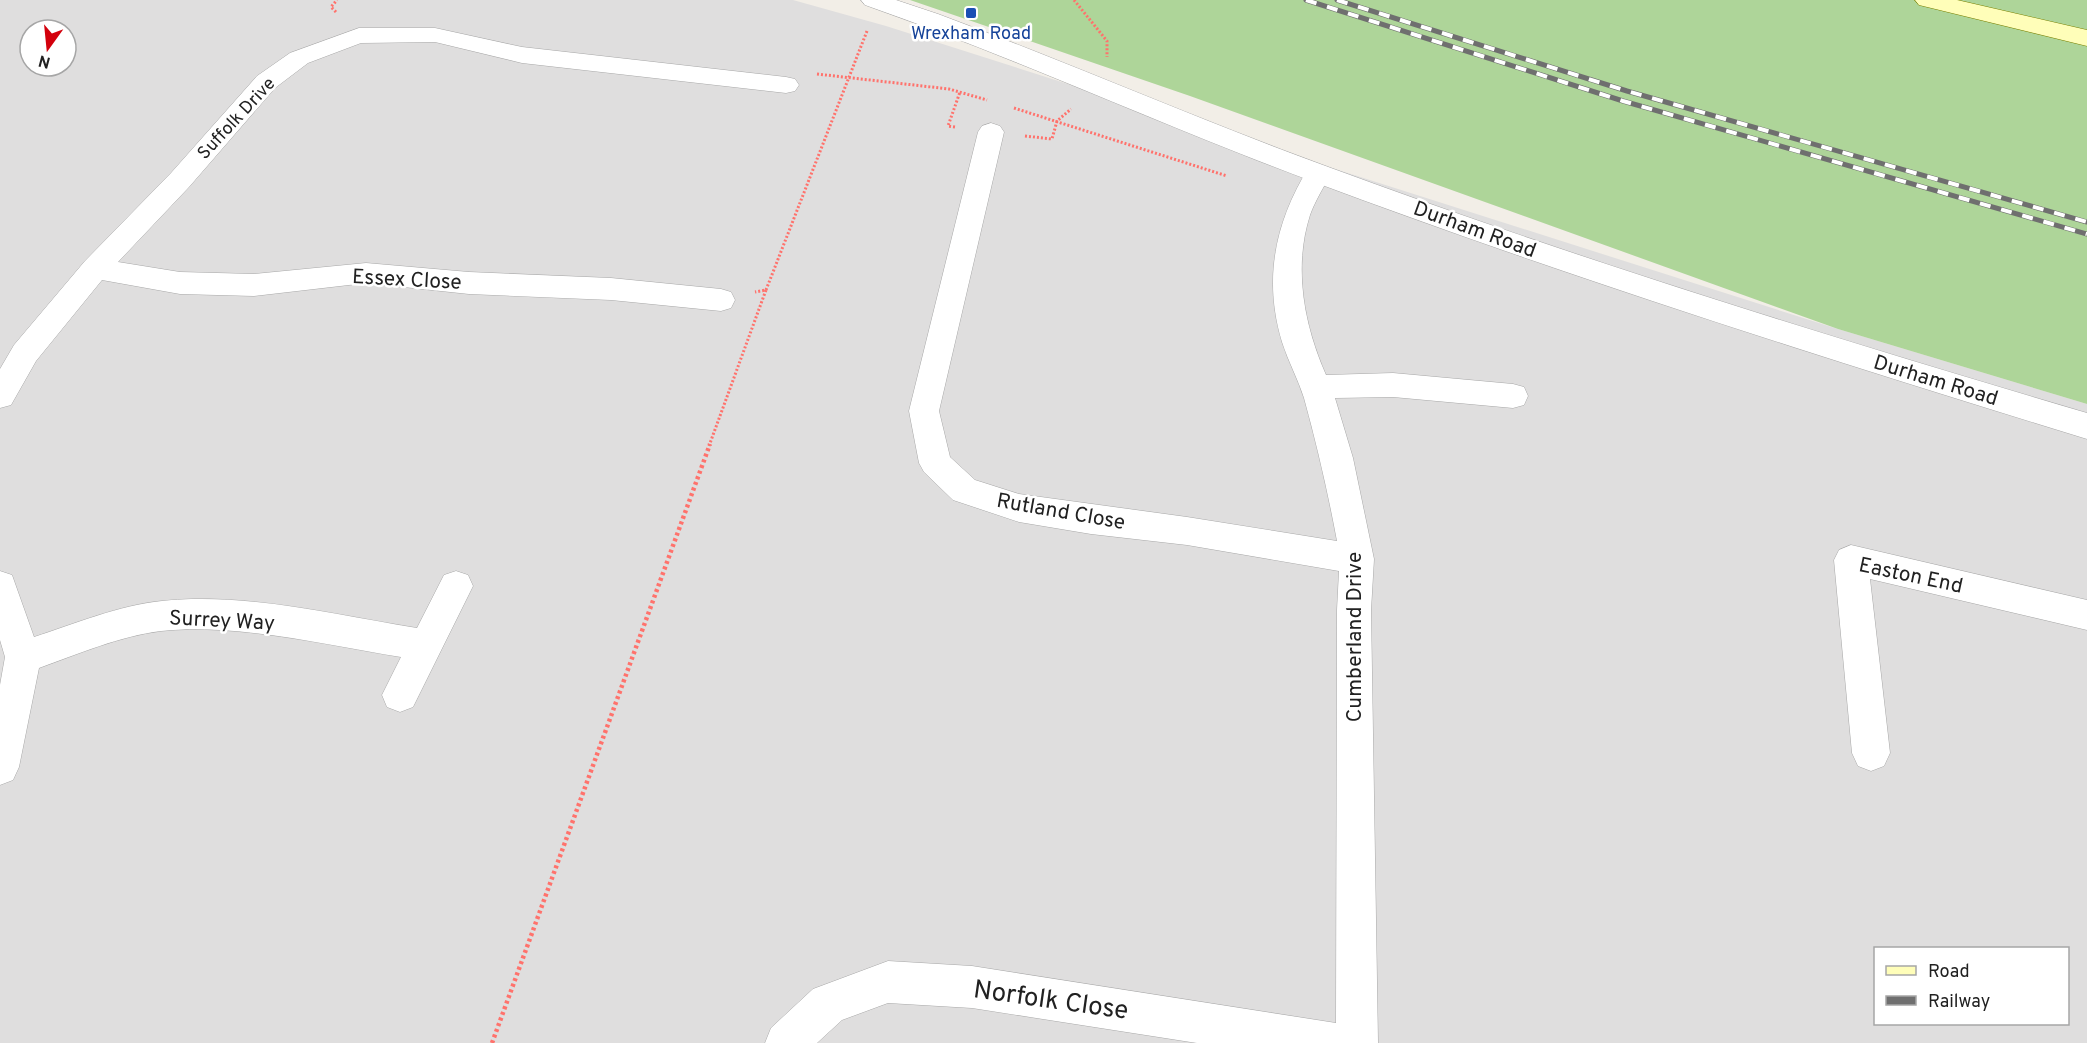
<svg xmlns="http://www.w3.org/2000/svg" width="2087" height="1043" font-family="Overpass,sans-serif">
  <style>
    .residential { fill: #dfdede; fill-rule: evenodd }
    .forest { fill: #aed599 }
    .lines { fill: none; stroke-linecap: round; stroke-linejoin: round }
    .minor-casing { stroke: #a8a8a8; stroke-width: 1 }
    .tertiary-casing { stroke: #a8a8a8; stroke-width: 1 }
    .secondary-casing { stroke: #7a8100; stroke-width: 1 }
    .path-far1 { stroke: #ff726c; stroke-width: 3; stroke-dasharray: 2 2; stroke-linecap: butt }
    .path { stroke: #ff726c; stroke-width: 4.5; stroke-dasharray: 3 3; stroke-linecap: butt }
    .minor { fill: #fff; fill-rule: evenodd }
    .tertiary { fill: #fff; fill-rule: evenodd }
    .secondary { fill: #fffeb9; fill-rule: evenodd }
    .rail-casing { stroke: #6f6f6f; stroke-width: 5 }
    .rail { stroke: #fff; stroke-width: 4; stroke-dasharray: 11; stroke-linecap: butt }
    .transit-dot { fill: #1a4fb4; stroke: #fff; stroke-width: 2 }
    .labels { text-anchor: middle; stroke-width: 5; stroke-linejoin: round; paint-order: stroke }
    .far-transit-label { font-size: 18px; fill: #164399; stroke: #fff }
    .far-street-label { font-size: 18px; fill: #212121; stroke: #fff }
    .street-label { font-size: 21px; fill: #212121; stroke: #fff }
    .near-street-label { font-size: 26px; fill: #212121; stroke: #fff }
  </style>
  <rect width="100%" height="100%" fill="#f2eee7"/>
  <!-- residential -->
  <path class="residential" d="M0,0H793L886,26L1838,329L2087,404V1043H0ZM30,30H66V66H30ZM1876,948H2068V1024H1876Z"/>
  <!-- forest -->
  <polygon class="forest" points="910,0 2087,0 2087,404 1838,329 1190,96"/>
  <g class="lines">
    <!-- minor casing -->
    <g class="minor-casing">
      <g id="minor">
        <polygon points="359,28 435,28 522,47 786,77 795,79 799,85 795,91 786,93 522,63 435,42 361,43 308,63 275,88 189,187 118,262 180,272 254,274 366,263 469,272 611,278 721,289 731,292 735,300 731,308 721,311 611,300 469,294 366,283 254,296 180,294 102,280 36,361 11,405 0,408 0,369 14,345 85,261 171,173 257,76 290,53"/>
        <path d="M991,123L1000,126L1004,132L939,411L950,457L975,480L1019,494L1187,517L1337,541C1328,493 1317,445 1304,398C1298,379 1288,361 1282,342C1263,279 1275,222 1309,167L1318,164L1327,167L1331,173C1324,187 1315,201 1310,215C1293,268 1304,325 1326,375L1393,373L1513,384L1524,387L1528,396L1524,405L1513,408L1393,397L1335,398L1353,458L1374,559L1371,610L1378,1043H1197L972,1008L888,1003L842,1020L817,1043H765L771,1028L813,989L888,961L972,966L1336,1023L1337,610L1339,571L1187,545L1091,534L1019,522L953,500L924,472L919,463L909,411L978,132L982,126Z"/>
        <polygon points="1851,545 2087,600 2087,630 1870,579 1890,753 1884,766 1871,771 1858,766 1852,753 1834,560 1839,550"/>
        <path d="M0,571L12,575L34,637C74,624 120,605 162,601C244,592 335,615 417,628L444,575L456,571L468,575L473,586L413,707L400,712L387,707L382,695L401,657C327,645 236,623 161,631C120,636 78,654 39,668L19,767L13,780L0,785V685L5,657L0,640Z"/>
      </g>
    </g>
    <!-- tertiary casing -->
    <g class="tertiary-casing">
      <path id="tertiary" d="M861,0H896L938,14C1070,63 1199,120 1331,168C1580,260 1833,338 2087,413V439C1827,359 1568,277 1314,182C1163,126 1017,58 865,5Z"/>
    </g>
    <!-- secondary casing -->
    <g class="secondary-casing">
      <polygon id="secondary" points="1915,0 1957,0 2087,30 2087,46 1919,5"/>
    </g>
    <!-- path-far1 -->
    <g class="path-far1">
      <polyline points="1074,0 1107,41 1107,57"/>
      <polyline points="336,12 331,7 337,0"/>
      <polyline points="817,74 949,89 987,100"/>
      <polyline points="1014,108 1227,176"/>
      <polyline points="955,127 948,126 960,92"/>
      <polyline points="1025,136 1052,139 1057,121 1071,109"/>
      <polyline points="766,290 867,31"/>
      <polyline points="709,446 766,290 755,292"/>
    </g>
    <!-- path -->
    <polyline class="path" points="492,1043 710,444"/>
    <!-- minor -->
    <use href="#minor" class="minor"/>
    <!-- tertiary -->
    <use href="#tertiary" class="tertiary"/>
    <!-- secondary -->
    <use href="#secondary" class="secondary"/>
    <!-- rail casing -->
    <g class="rail-casing">
      <g id="rail">
        <polyline points="1306,0 1623,101 2087,234"/>
        <polyline points="1337,0 1627,91 2087,222"/>
      </g>
    </g>
    <!-- rail -->
    <use href="#rail" class="rail"/>
  </g>
  <!-- markers -->
  <rect class="transit-dot" x="965" y="7" width="12" height="12" rx="3"/>
  <g class="labels">
    <!-- far-transit labels -->
    <g class="far-transit-label">
      <text x="971" y="39">Wrexham Road</text>
    </g>
    <!-- far-street labels -->
    <g class="far-street-label">
      <text transform="translate(236 118) rotate(-47)" y="6">Suffolk Drive</text>
    </g>
    <!-- street labels -->
    <g class="street-label">
      <text transform="translate(1475 229) rotate(20)" y="7">Durham Road</text>
      <text transform="translate(407 279) rotate(3)" y="7">Essex Close</text>
      <text transform="translate(1936 380) rotate(17)" y="7">Durham Road</text>
      <text transform="translate(1061 511) rotate(10)" y="7">Rutland Close</text>
      <text transform="translate(1911 575) rotate(12)" y="7">Easton End</text>
      <text transform="translate(222 620) rotate(3)" y="7">Surrey Way</text>
      <text transform="translate(1354 637) rotate(-90)" y="7">Cumberland Drive</text>
    </g>
    <!-- near-street labels -->
    <g class="near-street-label">
      <text transform="translate(1051 999) rotate(8)" y="9">Norfolk Close</text>
    </g>
  </g>
  <!-- legend -->
  <rect x="1874" y="947" width="195" height="78" fill="#ffffff" stroke="#a6a6a6" stroke-width="1.5"/>
  <rect x="1886" y="966" width="30" height="9" fill="#fffeb9" stroke="#a6a6a6" stroke-width="1.5"/>
  <text x="1928" y="977" font-size="18" fill="#212121">Road</text>
  <rect x="1886" y="996" width="30" height="9" fill="#6f6f6f" stroke="#a6a6a6" stroke-width="1.5"/>
  <text x="1928" y="1007" font-size="18" fill="#212121">Railway</text>
  <!-- north arrow -->
  <g transform="translate(48 48) rotate(195)"><circle r="28" fill="#ffffff" stroke="#a6a6a6" stroke-width="1.5"/>
  <path d="M0-4.5L10 22L0 15L-10 22Z" fill="#d3000c"/>
  <text y="-9" font-size="16" font-weight="bold" text-anchor="middle" fill="#212121">N</text>
  </g>
</svg>
